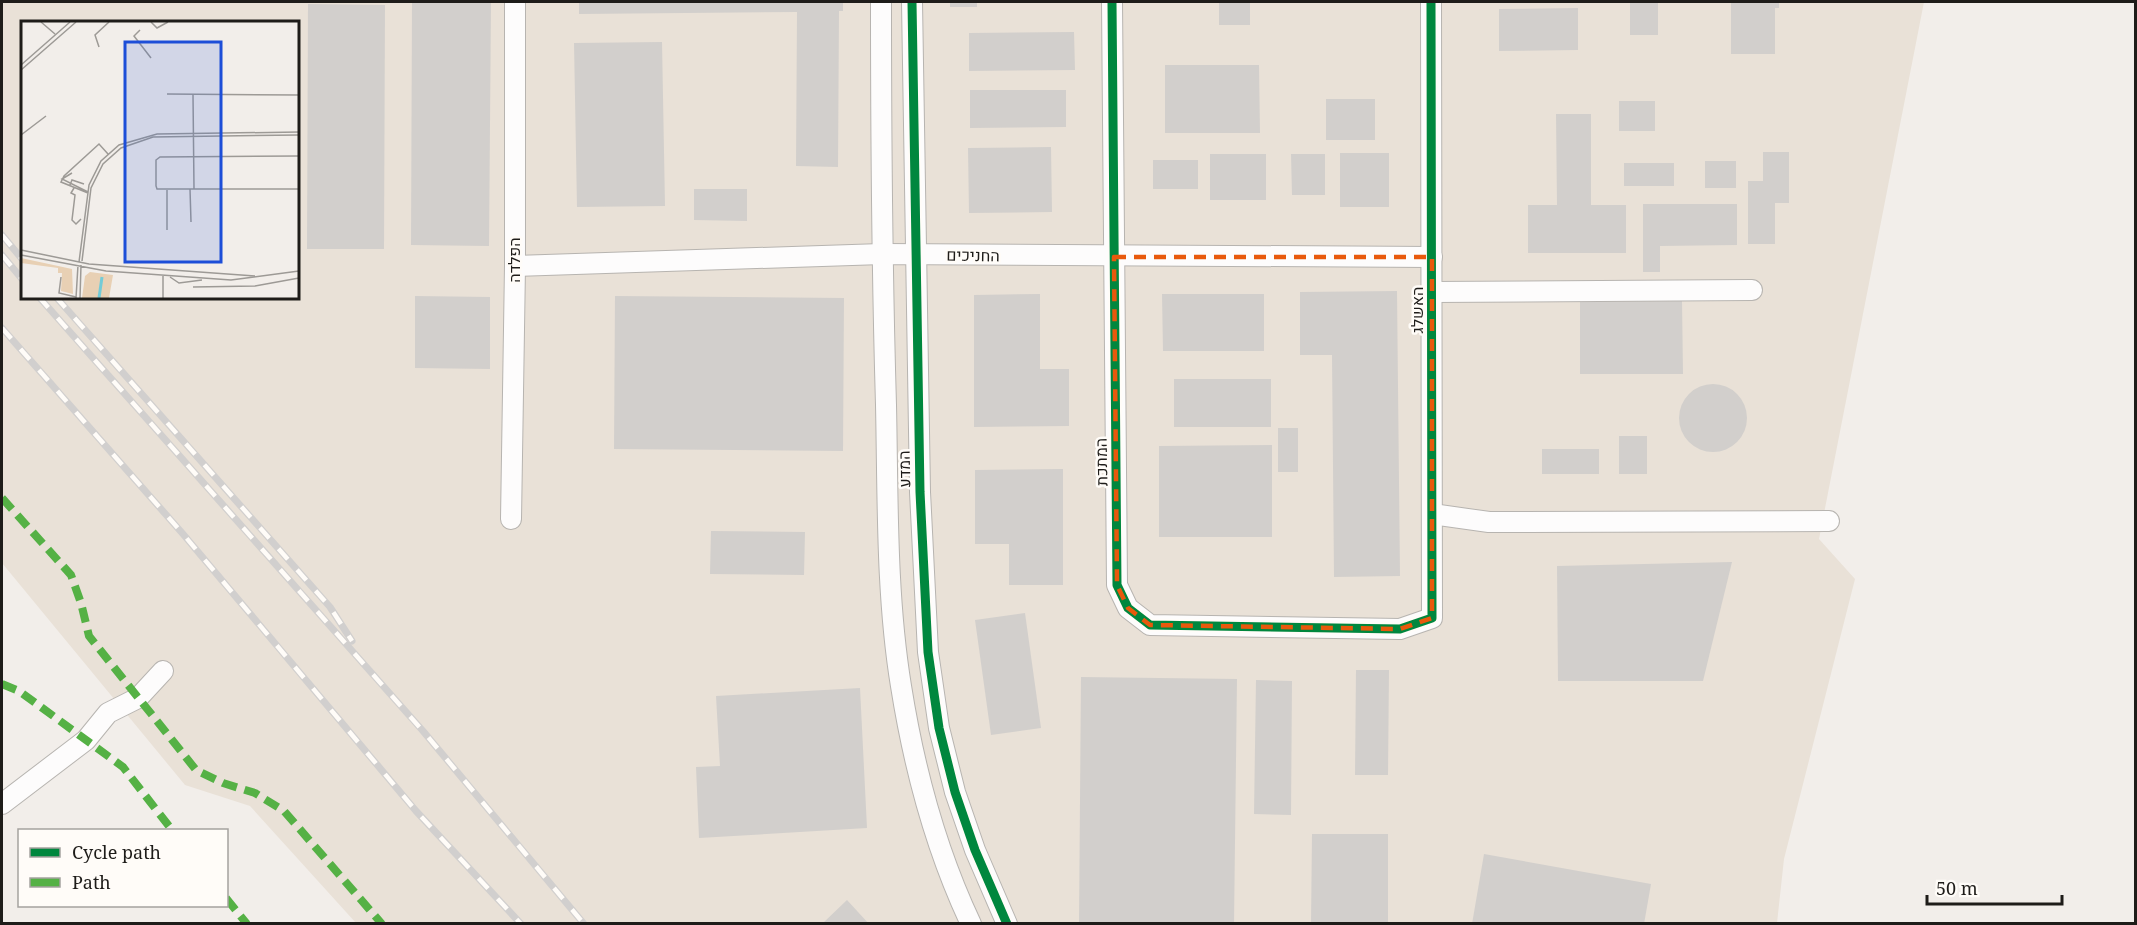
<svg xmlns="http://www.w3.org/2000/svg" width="2137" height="925" font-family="'Noto Serif',Heebo,serif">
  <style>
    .built { fill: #e9e1d7; fill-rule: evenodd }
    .building { fill: #d2cfcc }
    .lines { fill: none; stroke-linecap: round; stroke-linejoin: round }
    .minor-casing { stroke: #b7b4b0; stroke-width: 22 }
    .minor { stroke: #fdfcfc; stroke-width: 20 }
    .rail-casing { stroke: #d1cfce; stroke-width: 7 }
    .rail { stroke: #fffcf8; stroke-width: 4.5; stroke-dasharray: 14; stroke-linecap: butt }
    .quiet { stroke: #55b145; stroke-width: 8; stroke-dasharray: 15 8; stroke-linecap: butt }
    .cycleway-casing { stroke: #fffcf8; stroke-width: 13 }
    .cycleway { stroke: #00873e; stroke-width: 9 }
    .marked { fill: none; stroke: #e8590c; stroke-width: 4.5; stroke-dasharray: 12 8; stroke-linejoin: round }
    .labels { text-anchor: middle; stroke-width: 5; stroke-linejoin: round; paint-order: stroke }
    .street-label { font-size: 16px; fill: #1e1c19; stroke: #fffcf8 }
    .inset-river { fill: none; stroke: #73cbd7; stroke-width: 3 }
    .inset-road { fill: none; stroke: #9d9a96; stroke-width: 1.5 }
    .view { fill: #1d4ed8; fill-opacity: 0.15; stroke: #1d4ed8; stroke-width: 3 }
    .inset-edge { fill: none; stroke: #1e1c19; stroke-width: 3 }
  </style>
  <rect width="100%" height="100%" fill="#f2eeea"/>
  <!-- built -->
  <path class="built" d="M2,2H1924L1819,539L1855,579L1784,859L1777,923H356L250,806L185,785L2,563ZM22,22H297V297H22Z"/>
  <!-- building -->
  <g class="building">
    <polygon points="412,2 491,2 489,246 411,245"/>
    <polygon points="579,2 843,2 843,11 839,11 838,167 796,166 797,12 579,14"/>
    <rect x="950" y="2" width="27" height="5"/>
    <rect x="1219" y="2" width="31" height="23"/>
    <rect x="1630" y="2" width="28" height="33"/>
    <polygon points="1731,2 1779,2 1779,8 1775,8 1775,54 1731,54"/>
    <polygon points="308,4 385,5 384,249 307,249"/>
    <polygon points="1578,8 1578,50 1499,51 1499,9"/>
    <polygon points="1074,32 1075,70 969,71 969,33"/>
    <polygon points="662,42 665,206 577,207 574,43"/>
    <polygon points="1165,65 1259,65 1260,133 1165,133"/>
    <polygon points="970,90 1066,90 1066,127 970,128"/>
    <rect x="1326" y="99" width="49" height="41"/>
    <rect x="1619" y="101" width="36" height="30"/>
    <polygon points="1556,114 1591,114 1591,205 1626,205 1626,253 1528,253 1528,205 1557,205"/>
    <polygon points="1051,147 1052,212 969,213 968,148"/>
    <polygon points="1763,152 1789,152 1789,203 1775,203 1775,244 1748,244 1748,181 1763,181"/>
    <rect x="1340" y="153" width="49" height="54"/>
    <rect x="1210" y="154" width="56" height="46"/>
    <polygon points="1291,154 1325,154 1325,195 1292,195"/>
    <rect x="1153" y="160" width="45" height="29"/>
    <rect x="1705" y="161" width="31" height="27"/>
    <rect x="1624" y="163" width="50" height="23"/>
    <polygon points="694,189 747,189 747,221 694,220"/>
    <polygon points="1643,204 1737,204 1737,245 1660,246 1660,272 1643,272"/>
    <polygon points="1397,291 1400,576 1334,577 1332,355 1300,355 1300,292"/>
    <polygon points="1040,294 1040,369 1069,369 1069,426 974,427 974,295"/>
    <polygon points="1162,294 1264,294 1264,351 1163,351"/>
    <polygon points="415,296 490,297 490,369 415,368"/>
    <polygon points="615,296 844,298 843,451 614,449"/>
    <polygon points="1682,301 1683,374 1580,374 1580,302"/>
    <rect x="1174" y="379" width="97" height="48"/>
    <circle cx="1713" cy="418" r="34"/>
    <rect x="1278" y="428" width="20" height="44"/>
    <rect x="1619" y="436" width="28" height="38"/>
    <polygon points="1272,445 1272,537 1159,537 1159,446"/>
    <rect x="1542" y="449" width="57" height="25"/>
    <polygon points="1063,469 1063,585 1009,585 1009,544 975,544 975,470"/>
    <polygon points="711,531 805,532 804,575 710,574"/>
    <polygon points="1732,562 1703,681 1558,681 1557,566"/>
    <polygon points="1025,613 1041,728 991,735 975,620"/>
    <polygon points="1356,670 1389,670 1388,775 1355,775"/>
    <polygon points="1081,677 1237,679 1234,924 1079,924"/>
    <polygon points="1256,680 1292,681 1291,815 1254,814"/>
    <polygon points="860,688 867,828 699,838 696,767 720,766 716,696"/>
    <polygon points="1312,834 1388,834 1388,924 1311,924"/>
    <polygon points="1484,854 1651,884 1644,924 1472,924"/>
    <polygon points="847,900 869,924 822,924"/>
  </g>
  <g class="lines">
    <!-- minor casing -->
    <g class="minor-casing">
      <g id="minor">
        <path d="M881,2C881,136 882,270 886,405C888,498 886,594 901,686C914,768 935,848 971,924"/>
        <polyline points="912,2 920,492 928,652 939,728 955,792 975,850 1007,924"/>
        <polyline points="1112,2 1117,585 1128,608 1150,625 1400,629 1432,618 1431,2"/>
        <polyline points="515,266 882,254 1432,257"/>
        <polyline points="1432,292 1752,290"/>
        <polyline points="1432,514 1489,522 1829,521"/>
        <polyline points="511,519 515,266 515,2"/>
        <polyline points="2,804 86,740 108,713 138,698 163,671"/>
      </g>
    </g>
    <!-- minor -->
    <use href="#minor" class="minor"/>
    <!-- rail casing -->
    <g class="rail-casing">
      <g id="rail">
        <polyline points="2,235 22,259"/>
        <polyline points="2,255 22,279"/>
        <polyline points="39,297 423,731 584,924"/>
        <polyline points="56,297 330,607 352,641"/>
        <polyline points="2,328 183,534 416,811 521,924"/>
      </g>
    </g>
    <!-- rail -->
    <use href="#rail" class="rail"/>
    <!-- quiet -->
    <g class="quiet">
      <polyline points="2,498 71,575 81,603 89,636 196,770 223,783 255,793 284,811 382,924"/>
      <polyline points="2,684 19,691 123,767 172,830"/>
      <polyline points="226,898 247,924"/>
    </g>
    <!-- cycleway casing -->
    <g class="cycleway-casing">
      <g id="cycleway">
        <polyline points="912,2 920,492 928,652 939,728 955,792 975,850 1007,924"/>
        <polyline points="1112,2 1117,585 1128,608 1150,625 1400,629 1432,618 1431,2"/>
      </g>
    </g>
    <!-- cycleway -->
    <use href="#cycleway" class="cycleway"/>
  </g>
  <!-- marked area -->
  <path class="marked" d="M1114,257H1432V618L1400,629L1150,625L1128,608L1117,585Z"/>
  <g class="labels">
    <!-- street labels -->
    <g class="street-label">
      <text transform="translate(973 255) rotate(1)" y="6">החניכים</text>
      <text transform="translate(514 260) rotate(-90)" y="6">הפלדה</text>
      <text transform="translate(1417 310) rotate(-90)" y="6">האשלג</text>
      <text transform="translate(1101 462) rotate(-91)" y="6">המתכת</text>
      <text transform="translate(904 469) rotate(-91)" y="6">המדע</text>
    </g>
  </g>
  <!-- overview -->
  <g transform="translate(21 21)">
    <rect width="278" height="278" fill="#f2eeea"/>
    <path d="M0,237L51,248L52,273L40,270L41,252H37V247L0,242ZM69,251L92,254L88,277H61L64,255Z" fill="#e8d0b4"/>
    <path class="inset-river" d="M78,277L81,256"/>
    <path class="inset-road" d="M20,1L34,13M130,1L136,7L147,1M119,9L113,15L130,37M78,26L74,14L88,1M0,44L49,1M0,49L55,1M146,73L278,74M172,74L173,168M0,114L25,95M278,135L139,136L135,139V165L136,168H278M51,152L41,158L67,171M49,164L51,159L63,163M53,167L50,172L54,174L51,199L55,203L60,198M169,168L170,201M67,172L40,161L43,155L78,123L87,133M146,209V169M0,229L68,243L234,255M0,234L85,250L210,259L278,250M61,240L70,167L82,143L100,127L132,116L278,114M58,241L68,164L80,140L98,124L136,113L278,111M142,255V277M40,256L38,272L55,276M149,256L158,262L181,259M172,266L234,265L278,257M55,277L57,244M59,277L60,244"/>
    <path class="view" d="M104,21H200V241H104Z"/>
    <rect width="278" height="278" class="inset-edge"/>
  </g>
  <!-- border -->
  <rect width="2137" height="925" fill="none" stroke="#1e1c19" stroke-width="6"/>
  <!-- legend -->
  <rect x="18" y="829" width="210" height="78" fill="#fffcf8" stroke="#a5a29f" stroke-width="1.5"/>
  <rect x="30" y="848" width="30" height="9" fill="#00873e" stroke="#a5a29f" stroke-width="1.5"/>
  <text x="72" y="859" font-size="18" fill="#1e1c19">Cycle path</text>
  <rect x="30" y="878" width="30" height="9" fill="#55b145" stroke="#a5a29f" stroke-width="1.5"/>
  <text x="72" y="889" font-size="18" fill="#1e1c19">Path</text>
  <!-- scale -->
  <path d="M1927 895v9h135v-9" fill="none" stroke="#1e1c19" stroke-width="3"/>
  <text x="1936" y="895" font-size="18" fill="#1e1c19" stroke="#fffcf8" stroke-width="4.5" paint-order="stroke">50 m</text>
</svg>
